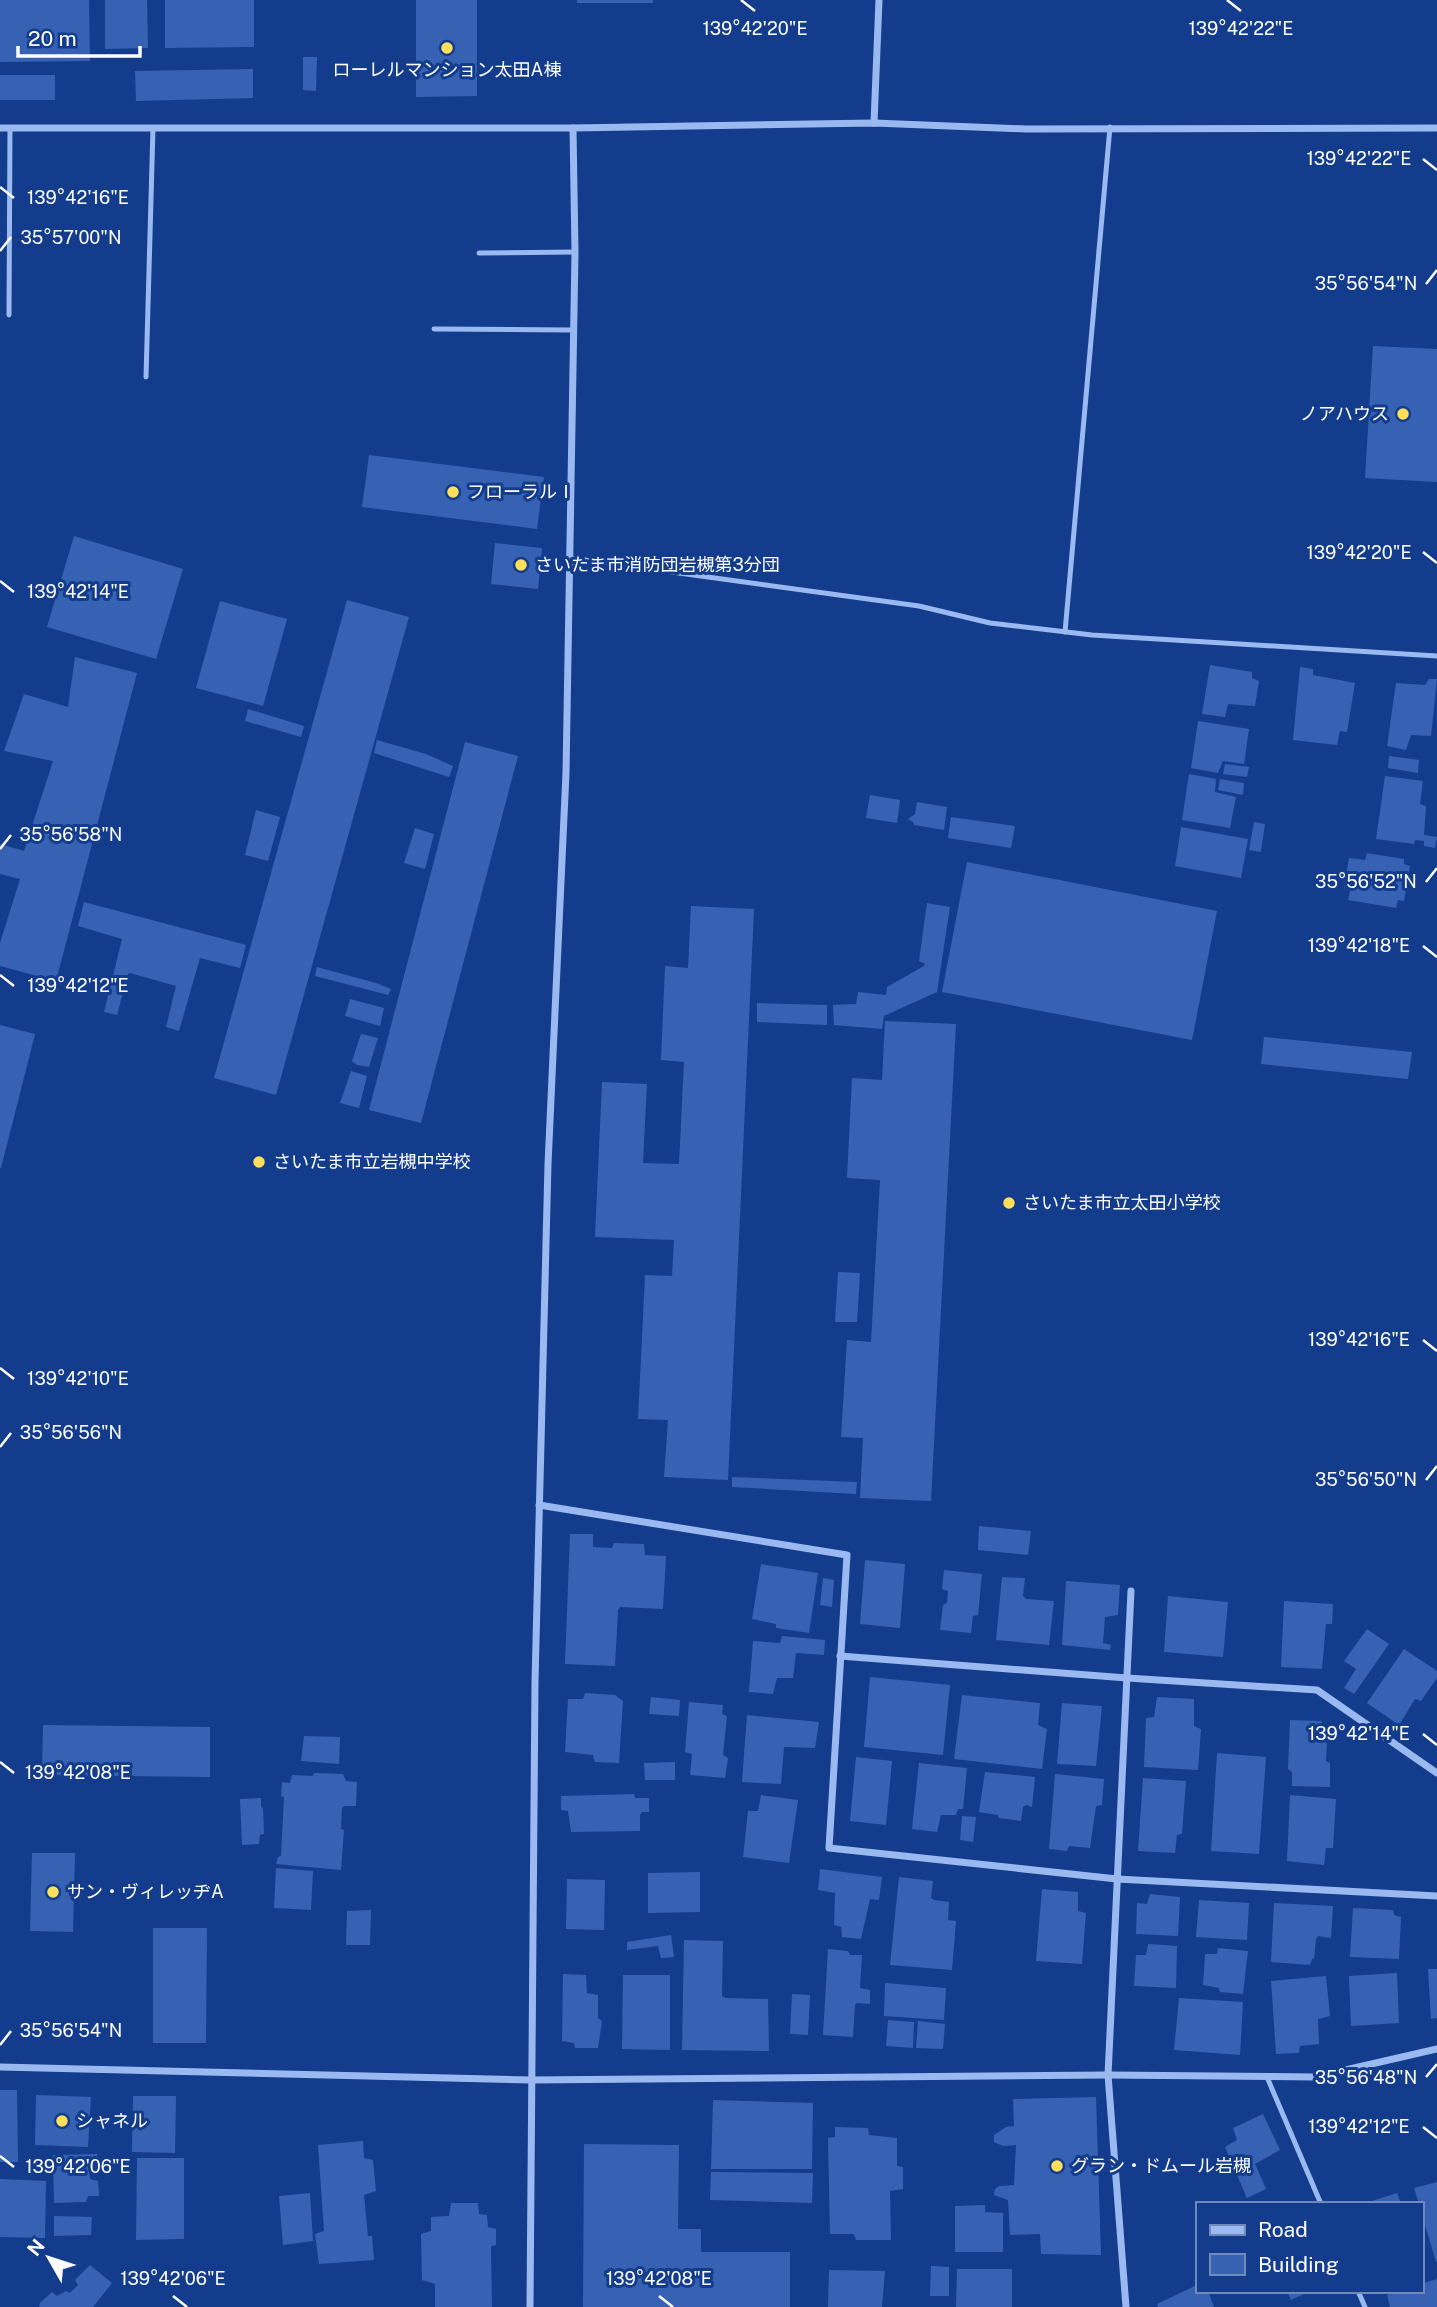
<svg xmlns="http://www.w3.org/2000/svg" width="1437" height="2307" font-family="'Public Sans','Noto Sans JP',sans-serif">
  <style>
    .building { fill: #3762b3 }
    .lines { fill: none; stroke-linecap: round; stroke-linejoin: round }
    .service { stroke: #9bb9f1; stroke-width: 5 }
    .minor { stroke: #9bb9f1; stroke-width: 7 }
    .ticks { fill: none; stroke: #fff; stroke-width: 2.5 }
    .poi-dot { fill: #ffdf5a; stroke: #133c8c; stroke-width: 2.5 }
    .labels { text-anchor: middle; stroke-width: 6; stroke-linejoin: round; paint-order: stroke }
    .poi-label { font-size: 18px; fill: #fff; stroke: #133c8c; text-anchor: start }
    .ticks-label { font-size: 18px; text-anchor: middle; fill: #fff; stroke: #133c8c; stroke-width: 6; stroke-linejoin: round; paint-order: stroke }
  </style>
  <rect width="100%" height="100%" fill="#133c8c"/>
  <!-- building -->
  <g class="building">
    <polygon points="0,0 89,0 90,61 0,62"/>
    <polygon points="105,0 147,0 148,48 105,49"/>
    <polygon points="165,0 254,0 254,47 165,48"/>
    <polygon points="416,0 477,0 477,96 416,97"/>
    <rect x="577" y="0" width="76" height="3"/>
    <polygon points="303,57 317,57 316,91 303,90"/>
    <polygon points="253,69 253,98 136,101 135,71"/>
    <rect x="0" y="75" width="55" height="25"/>
    <polygon points="1373,346 1437,349 1437,482 1365,478"/>
    <polygon points="369,455 544,477 537,529 362,507"/>
    <polygon points="74,536 183,569 156,659 47,627"/>
    <polygon points="495,543 542,548 538,589 491,584"/>
    <polygon points="347,600 409,617 276,1095 214,1078"/>
    <polygon points="220,601 287,619 263,706 196,688"/>
    <polygon points="75,657 137,673 56,981 0,966 0,943 20,879 0,874 0,844 24,851 53,761 4,751 24,694 68,707"/>
    <polygon points="1210,665 1252,672 1252,678 1259,681 1255,706 1228,704 1225,717 1202,714"/>
    <polygon points="1300,667 1313,669 1313,675 1355,683 1347,732 1340,731 1337,745 1293,740"/>
    <polygon points="1429,679 1437,679 1431,736 1411,735 1406,750 1387,746 1396,683 1425,685"/>
    <polygon points="248,709 304,726 301,737 245,721"/>
    <polygon points="1198,721 1249,729 1244,764 1223,761 1218,773 1191,768"/>
    <polygon points="377,740 426,754 453,766 449,777 374,753"/>
    <polygon points="465,742 518,756 421,1123 369,1110"/>
    <polygon points="1389,756 1419,760 1418,773 1388,768"/>
    <polygon points="1225,764 1249,767 1247,777 1223,774"/>
    <polygon points="1189,774 1216,779 1215,792 1236,797 1230,828 1182,820"/>
    <polygon points="1385,776 1423,781 1420,804 1426,806 1424,835 1437,837 1435,848 1424,846 1424,841 1415,840 1414,844 1376,839"/>
    <polygon points="1220,779 1244,783 1243,795 1218,790"/>
    <polygon points="870,795 900,800 897,823 866,818"/>
    <polygon points="917,802 947,807 944,830 914,825 913,822 908,819 915,814"/>
    <polygon points="256,810 280,817 268,861 245,855"/>
    <polygon points="951,817 1015,826 1011,848 948,838"/>
    <polygon points="1254,822 1265,824 1261,852 1249,850"/>
    <polygon points="1181,827 1248,839 1241,878 1175,866"/>
    <polygon points="415,828 434,834 425,869 404,863"/>
    <polygon points="1367,853 1404,859 1404,864 1410,866 1404,901 1398,900 1396,908 1348,900 1350,891 1344,887 1349,858 1365,860"/>
    <polygon points="967,862 1217,911 1192,1040 942,992"/>
    <polygon points="84,902 246,945 240,968 200,958 179,1031 166,1027 176,986 130,973 128,974 117,1015 104,1012 122,939 78,926"/>
    <polygon points="927,903 950,907 937,992 884,1016 882,1029 834,1025 833,1005 856,1004 858,992 886,995 887,987 924,966 925,964 919,961"/>
    <polygon points="691,906 754,909 728,1480 664,1477 668,1420 638,1419 645,1275 672,1276 674,1240 595,1237 602,1082 647,1084 643,1163 679,1164 684,1062 661,1060 665,966 688,968"/>
    <polygon points="317,967 376,983 391,989 388,995 315,976"/>
    <polygon points="350,999 384,1008 380,1026 345,1016"/>
    <polygon points="757,1003 827,1005 827,1025 757,1022"/>
    <polygon points="885,1021 956,1024 931,1501 860,1498 863,1438 841,1437 847,1340 871,1342 880,1180 847,1178 852,1078 882,1080"/>
    <polygon points="0,1025 35,1034 1,1168 0,1168"/>
    <polygon points="361,1034 378,1038 369,1067 357,1065 352,1061"/>
    <polygon points="1264,1037 1412,1052 1408,1079 1261,1064"/>
    <polygon points="351,1071 367,1076 359,1108 340,1103"/>
    <polygon points="838,1272 860,1273 857,1322 835,1322"/>
    <polygon points="732,1477 857,1482 856,1494 732,1487"/>
    <polygon points="979,1526 1031,1531 1028,1555 978,1550"/>
    <polygon points="570,1534 593,1534 593,1547 612,1548 614,1543 644,1544 645,1555 666,1556 663,1609 620,1607 618,1610 615,1666 565,1664"/>
    <polygon points="865,1560 905,1564 900,1628 860,1624"/>
    <polygon points="761,1564 818,1573 809,1633 776,1628 776,1624 752,1619"/>
    <polygon points="944,1570 982,1574 978,1615 973,1616 971,1633 940,1630 943,1605 947,1603 948,1591 942,1589"/>
    <polygon points="1002,1577 1025,1578 1023,1596 1026,1599 1054,1601 1049,1645 996,1640"/>
    <polygon points="823,1578 834,1580 832,1607 820,1605"/>
    <polygon points="1066,1581 1120,1585 1118,1615 1105,1617 1103,1643 1111,1645 1110,1650 1062,1645"/>
    <polygon points="1168,1596 1228,1602 1223,1657 1164,1652"/>
    <polygon points="1284,1601 1333,1604 1332,1624 1326,1624 1322,1669 1281,1667"/>
    <polygon points="1367,1629 1389,1644 1354,1694 1344,1688 1356,1669 1344,1661"/>
    <polygon points="782,1636 825,1640 824,1655 796,1653 793,1678 777,1678 773,1694 749,1692 753,1641 780,1643"/>
    <polygon points="1404,1649 1437,1671 1437,1678 1421,1701 1415,1699 1399,1725 1367,1703"/>
    <polygon points="870,1677 950,1685 943,1755 864,1747"/>
    <polygon points="585,1693 615,1695 623,1701 619,1763 595,1762 593,1755 565,1752 568,1699 583,1699"/>
    <polygon points="962,1695 1040,1703 1038,1725 1047,1729 1042,1769 954,1759"/>
    <polygon points="651,1697 680,1700 679,1716 649,1714"/>
    <polygon points="1157,1697 1194,1699 1194,1726 1201,1729 1198,1770 1144,1767 1146,1718 1154,1717"/>
    <polygon points="689,1702 723,1705 722,1714 727,1716 723,1755 728,1758 725,1778 690,1775 692,1754 685,1752"/>
    <polygon points="1062,1703 1102,1706 1096,1766 1057,1764"/>
    <polygon points="747,1715 819,1722 815,1748 784,1747 781,1784 742,1782"/>
    <polygon points="1290,1720 1322,1721 1321,1741 1327,1743 1326,1761 1330,1763 1330,1787 1292,1786 1292,1772 1288,1769"/>
    <polygon points="43,1725 210,1727 210,1777 42,1775"/>
    <polygon points="304,1736 340,1737 339,1764 301,1761"/>
    <polygon points="1217,1753 1266,1757 1259,1854 1211,1851"/>
    <polygon points="856,1757 892,1761 886,1825 850,1821"/>
    <polygon points="675,1762 675,1780 645,1780 644,1763"/>
    <polygon points="919,1763 967,1768 963,1809 958,1809 956,1815 941,1815 937,1832 912,1829"/>
    <polygon points="985,1772 1035,1777 1032,1807 1026,1805 1023,1807 1021,1821 999,1818 998,1815 979,1812"/>
    <polygon points="314,1773 343,1774 346,1781 357,1782 356,1806 344,1806 342,1808 341,1829 344,1830 341,1870 276,1864 278,1857 281,1856 284,1797 281,1796 282,1782 290,1783 292,1775 313,1776"/>
    <polygon points="1055,1774 1104,1779 1102,1805 1096,1806 1090,1848 1069,1846 1067,1851 1049,1849"/>
    <polygon points="1143,1778 1186,1781 1182,1834 1177,1835 1175,1853 1138,1851"/>
    <polygon points="634,1794 635,1798 649,1798 649,1812 642,1812 640,1815 640,1831 571,1832 568,1811 561,1810 561,1796"/>
    <polygon points="761,1795 798,1800 789,1863 743,1857 748,1811 758,1811"/>
    <polygon points="1290,1795 1336,1799 1333,1848 1326,1848 1324,1865 1287,1861"/>
    <polygon points="261,1798 261,1807 263,1808 264,1834 260,1835 259,1844 242,1845 240,1799"/>
    <polygon points="962,1816 976,1817 973,1842 960,1840"/>
    <polygon points="32,1853 75,1853 73,1932 30,1931"/>
    <polygon points="276,1868 313,1871 311,1910 274,1908"/>
    <polygon points="820,1869 882,1877 879,1900 870,1899 861,1939 842,1937 841,1927 834,1925 835,1893 818,1890"/>
    <polygon points="700,1872 700,1912 648,1913 648,1873"/>
    <polygon points="899,1877 933,1881 931,1898 934,1900 949,1902 948,1920 956,1921 952,1970 890,1965"/>
    <polygon points="567,1879 605,1880 604,1930 566,1929"/>
    <polygon points="1042,1889 1078,1892 1078,1911 1086,1913 1082,1964 1036,1961"/>
    <polygon points="1150,1894 1180,1897 1178,1936 1136,1934 1137,1903 1147,1904"/>
    <polygon points="1199,1900 1249,1903 1247,1940 1196,1937"/>
    <polygon points="1274,1903 1333,1906 1331,1938 1318,1936 1316,1939 1314,1958 1312,1959 1310,1965 1271,1962"/>
    <polygon points="1353,1908 1393,1910 1394,1915 1401,1917 1399,1959 1350,1957"/>
    <polygon points="371,1910 370,1945 346,1945 347,1911"/>
    <polygon points="153,1928 207,1928 206,2043 153,2043"/>
    <polygon points="671,1935 674,1957 661,1958 658,1946 627,1950 627,1942"/>
    <polygon points="684,1940 723,1941 722,1996 725,1998 768,1999 769,2051 682,2050"/>
    <polygon points="1148,1944 1177,1946 1176,1988 1134,1986 1136,1955 1146,1955"/>
    <polygon points="1218,1948 1248,1951 1243,1994 1220,1992 1219,1988 1203,1985 1205,1954 1217,1954"/>
    <polygon points="828,1949 848,1951 850,1955 862,1955 860,1988 870,1990 870,2004 857,2003 855,2005 853,2037 823,2035"/>
    <polygon points="1428,1969 1437,1969 1437,2018 1431,2019"/>
    <polygon points="1397,1973 1399,2023 1351,2026 1349,1976"/>
    <polygon points="563,1974 586,1975 587,1993 598,1995 598,2018 602,2021 598,2048 575,2048 574,2043 562,2041"/>
    <polygon points="623,1975 670,1975 670,2050 622,2049"/>
    <polygon points="1326,1976 1330,2016 1318,2019 1319,2044 1300,2046 1299,2053 1276,2054 1271,1981"/>
    <polygon points="885,1983 946,1988 944,2020 884,2016"/>
    <polygon points="792,1994 810,1995 808,2035 790,2034"/>
    <polygon points="1179,1998 1243,2002 1240,2055 1174,2050"/>
    <polygon points="888,2020 914,2022 913,2048 886,2046"/>
    <polygon points="918,2021 945,2024 943,2049 916,2048"/>
    <polygon points="0,2090 17,2090 18,2162 0,2162"/>
    <polygon points="36,2095 91,2097 88,2147 35,2145"/>
    <polygon points="133,2096 176,2096 175,2153 132,2152"/>
    <polygon points="1096,2097 1101,2255 1041,2254 1040,2234 1010,2235 1008,2200 994,2195 995,2189 999,2186 1014,2185 1016,2145 1003,2146 994,2142 994,2135 1006,2127 1014,2126 1013,2099"/>
    <polygon points="713,2100 813,2103 812,2169 711,2169"/>
    <polygon points="1263,2114 1280,2150 1255,2164 1266,2189 1247,2198 1225,2147 1237,2140 1233,2128"/>
    <polygon points="835,2127 868,2128 869,2135 897,2138 897,2166 903,2167 903,2189 890,2191 891,2240 856,2240 854,2234 830,2234 828,2138 835,2137"/>
    <polygon points="363,2141 364,2158 373,2160 376,2191 364,2195 368,2236 372,2236 374,2260 319,2264 315,2234 324,2231 318,2145"/>
    <polygon points="584,2144 679,2145 678,2229 701,2229 701,2252 790,2252 790,2307 583,2307"/>
    <polygon points="97,2154 98,2168 89,2170 90,2179 98,2181 99,2196 88,2196 86,2202 54,2203 53,2155"/>
    <polygon points="137,2158 184,2158 184,2239 136,2240"/>
    <polygon points="711,2172 813,2173 812,2203 710,2200"/>
    <polygon points="0,2179 46,2181 45,2238 0,2237"/>
    <polygon points="1437,2182 1437,2261 1436,2262 1421,2211 1421,2204 1419,2204 1414,2188"/>
    <polygon points="310,2193 313,2241 283,2245 279,2196"/>
    <polygon points="1397,2193 1401,2204 1366,2204 1366,2203"/>
    <polygon points="451,2203 478,2203 479,2214 487,2215 488,2227 496,2229 496,2245 491,2246 492,2307 435,2307 435,2284 422,2280 421,2234 431,2231 431,2217 449,2216"/>
    <polygon points="985,2205 985,2212 1003,2213 1003,2252 955,2252 955,2206"/>
    <polygon points="54,2216 92,2217 91,2235 54,2236"/>
    <polygon points="90,2265 112,2283 93,2307 39,2307 40,2303 52,2292 57,2296 66,2291 70,2293 78,2285 75,2280"/>
    <polygon points="931,2266 949,2267 949,2296 930,2296"/>
    <polygon points="957,2269 1012,2269 1012,2307 956,2307"/>
    <polygon points="829,2270 885,2271 882,2307 828,2307"/>
    <polygon points="1437,2279 1437,2307 1390,2307 1387,2295 1398,2291 1421,2291 1421,2284"/>
    <polygon points="1197,2285 1197,2291 1208,2291 1214,2307 1158,2307 1157,2304"/>
    <polygon points="1287,2291 1310,2291 1291,2300"/>
  </g>
  <g class="lines">
    <!-- service -->
    <g class="service">
      <polyline points="479,253 575,252"/>
      <polyline points="9,315 10,128"/>
      <polyline points="434,329 572,330"/>
      <polyline points="146,377 153,128"/>
      <polyline points="570,558 919,606 990,623 1092,635 1437,656"/>
      <polyline points="1065,632 1110,127"/>
      <polyline points="1267,2077 1321,2204"/>
      <polyline points="1358,2291 1365,2307"/>
    </g>
    <!-- minor -->
    <g class="minor">
      <polyline points="874,123 879,0"/>
      <polyline points="0,128 573,128 874,123 1026,129 1437,128"/>
      <polyline points="539,1505 847,1555 829,1848 1117,1879 1437,1896"/>
      <polyline points="840,1656 1127,1678 1317,1690 1437,1773"/>
      <polyline points="0,2067 531,2080 1108,2075 1315,2077 1437,2049"/>
      <polyline points="530,2307 535,1682 548,1164 566,773 575,252 573,128"/>
      <polyline points="1126,2307 1108,2075 1131,1591"/>
    </g>
  </g>
  <!-- ticks -->
  <path class="ticks" d="M741,0L755,11M1227,0L1241,11M1423,159L1437,170M0,187L14,198M0,251L11,237M1426,284L1437,270M1423,552L1437,563M0,581L14,592M0,849L11,835M1426,882L1437,868M1423,946L1437,957M0,975L14,986M1423,1340L1437,1351M0,1368L14,1379M0,1447L11,1433M1426,1480L1437,1466M1423,1734L1437,1745M0,1762L14,1773M0,2045L11,2031M1426,2077L1437,2064M1423,2127L1437,2138M0,2156L14,2167M173,2296L187,2307M659,2296L673,2307"/>
  <!-- markers -->
  <g class="poi-dot">
    <circle cx="447" cy="48" r="7"/>
    <circle cx="1403" cy="414" r="7"/>
    <circle cx="453" cy="492" r="7"/>
    <circle cx="521" cy="565" r="7"/>
    <circle cx="259" cy="1162" r="7"/>
    <circle cx="1009" cy="1203" r="7"/>
    <circle cx="53" cy="1892" r="7"/>
    <circle cx="62" cy="2121" r="7"/>
    <circle cx="1057" cy="2166" r="7"/>
  </g>
  <g class="labels">
    <!-- poi labels -->
    <g class="poi-label">
      <text x="447" y="76" text-anchor="middle">ローレルマンション太田A棟</text>
      <text x="1389" y="420" text-anchor="end">ノアハウス</text>
      <text x="467" y="498">フローラルⅠ</text>
      <text x="535" y="571">さいたま市消防団岩槻第3分団</text>
      <text x="273" y="1168">さいたま市立岩槻中学校</text>
      <text x="1023" y="1209">さいたま市立太田小学校</text>
      <text x="67" y="1898">サン・ヴィレッヂA</text>
      <text x="76" y="2127">シャネル</text>
      <text x="1071" y="2172">グラン・ドムール岩槻</text>
    </g>
  </g>
  <g class="ticks-label">
    <text x="755" y="35">139°42'20"E</text>
    <text x="1241" y="35">139°42'22"E</text>
    <text x="1359" y="165">139°42'22"E</text>
    <text x="78" y="204">139°42'16"E</text>
    <text x="71" y="244">35°57'00"N</text>
    <text x="1366" y="290">35°56'54"N</text>
    <text x="1359" y="559">139°42'20"E</text>
    <text x="78" y="598">139°42'14"E</text>
    <text x="71" y="841">35°56'58"N</text>
    <text x="1366" y="888">35°56'52"N</text>
    <text x="1359" y="952">139°42'18"E</text>
    <text x="78" y="992">139°42'12"E</text>
    <text x="1359" y="1346">139°42'16"E</text>
    <text x="78" y="1385">139°42'10"E</text>
    <text x="71" y="1439">35°56'56"N</text>
    <text x="1366" y="1486">35°56'50"N</text>
    <text x="1359" y="1740">139°42'14"E</text>
    <text x="78" y="1779">139°42'08"E</text>
    <text x="71" y="2037">35°56'54"N</text>
    <text x="1366" y="2084">35°56'48"N</text>
    <text x="1359" y="2133">139°42'12"E</text>
    <text x="78" y="2173">139°42'06"E</text>
    <text x="173" y="2285">139°42'06"E</text>
    <text x="659" y="2285">139°42'08"E</text>
  </g>
  <!-- legend -->
  <rect x="1196" y="2202" width="228" height="91" fill="#133c8c" stroke="#718aba" stroke-width="2"/>
  <rect x="1210" y="2225" width="35" height="10" fill="#9bb9f1" stroke="#718aba" stroke-width="2"/>
  <text x="1258" y="2237" font-size="21" fill="#ffffff">Road</text>
  <rect x="1210" y="2254" width="35" height="21" fill="#3762b3" stroke="#718aba" stroke-width="2"/>
  <text x="1258" y="2272" font-size="21" fill="#ffffff">Building</text>
  <!-- north arrow -->
  <g transform="translate(49 2258) rotate(309)" stroke="#133c8c" stroke-width="5" paint-order="stroke">
  <path d="M0-5L12 26L0 18L-12 26Z" fill="#ffffff"/>
  <text y="-10" font-size="19" font-weight="bold" text-anchor="middle" fill="#ffffff">N</text>
  </g>
  <!-- scale -->
  <path d="M18 46v10h122v-10" fill="none" stroke="#ffffff" stroke-width="3.5"/>
  <text x="28" y="46" font-size="21" fill="#ffffff" stroke="#133c8c" stroke-width="5" paint-order="stroke">20 m</text>
</svg>
